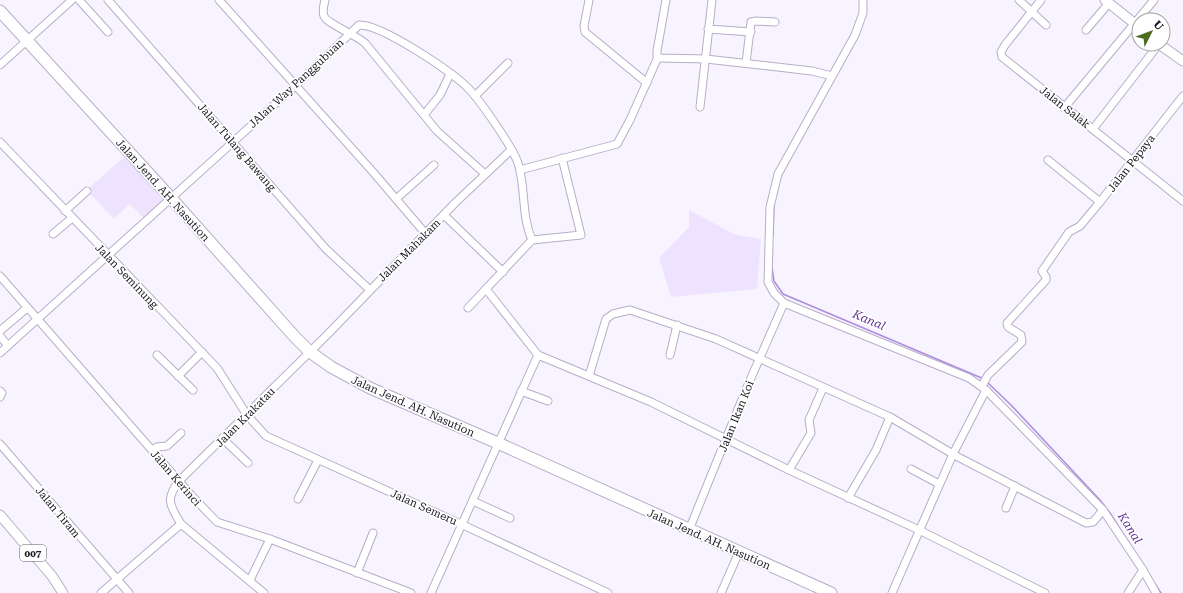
<svg xmlns="http://www.w3.org/2000/svg" width="1183" height="593" font-family="'Roboto Serif',serif">
  <style>
    .built { fill: #ede3ff }
    .lines { fill: none; stroke-linecap: round; stroke-linejoin: round }
    .stream { stroke: #ad8be0; stroke-width: 1.5 }
    .minor-casing { stroke: #b7adc7; stroke-width: 9 }
    .major-casing { stroke: #b7adc7; stroke-width: 11 }
    .highway-casing { stroke: #b7adc7; stroke-width: 13 }
    .minor { stroke: #fff; stroke-width: 7 }
    .major { stroke: #fff; stroke-width: 9 }
    .highway { stroke: #fff; stroke-width: 11 }
    .labels { text-anchor: middle; stroke-width: 3.5; stroke-linejoin: round; paint-order: stroke }
    .shield { fill: #fff; stroke: #5f5d63; stroke-width: 1 }
    .shield-label { font-size: 10px; font-weight: bold; fill: #1a1720 }
    .street-label { font-size: 11px; fill: #1a1720; stroke: #fff }
    .water-label { font-size: 12px; font-style: italic; fill: #613296; stroke: #fff }
  </style>
  <rect width="100%" height="100%" fill="#f8f4ff"/>
  <!-- built -->
  <g class="built">
    <polygon points="125,156 164,201 145,219 130,204 114,219 87,190"/>
    <polygon points="689,210 736,235 761,239 757,289 671,297 659,258 689,227"/>
  </g>
  <g class="lines">
    <!-- stream -->
    <g class="stream">
      <polyline points="780,178 784,170"/>
      <polyline points="773,235 774,203"/>
      <polyline points="772,267 774,281 783,294 984,379"/>
      <polyline points="987,382 1011,405 1100,500 1110,513 1129,543"/>
      <polyline points="1155,584 1161,593"/>
    </g>
    <!-- minor casing -->
    <g class="minor-casing">
      <g id="minor">
        <polyline points="79,0 108,32"/>
        <polyline points="108,0 326,249 370,290"/>
        <polyline points="219,0 373,172 425,233"/>
        <path d="M325,0C324,4 322,11 324,16C326,23 356,35 365,43L437,131L485,174"/>
        <polyline points="589,0 584,26 585,32 647,83"/>
        <polyline points="666,0 657,51 657,56 660,58 706,59 812,71 832,76"/>
        <polyline points="863,0 863,13 855,35 778,174 770,207 768,282 774,293 784,303 969,378 986,390"/>
        <polyline points="1019,0 1046,25"/>
        <polyline points="1041,0 1005,45 1001,52 1002,57 1183,201"/>
        <polyline points="708,29 751,32"/>
        <polyline points="1086,30 1109,3"/>
        <polyline points="746,63 751,22 756,21 775,22"/>
        <polyline points="0,65 72,0"/>
        <polyline points="475,96 508,63"/>
        <polyline points="700,107 712,0"/>
        <polyline points="1064,108 1154,0"/>
        <polyline points="424,115 440,95 450,74"/>
        <polyline points="1093,129 1159,44"/>
        <polyline points="0,142 217,368 247,415 266,436 461,524 608,593"/>
        <polyline points="1048,160 1100,202"/>
        <polyline points="520,170 617,144 630,120 658,57"/>
        <polyline points="396,199 434,165"/>
        <polyline points="65,211 87,191"/>
        <polyline points="444,215 503,272"/>
        <polyline points="53,234 72,218"/>
        <polyline points="0,276 191,495 217,522 270,539 411,593"/>
        <polyline points="486,289 538,355 651,402 789,470 919,530 1045,593"/>
        <polyline points="468,308 532,240 581,235 562,158"/>
        <polyline points="1,330 27,308"/>
        <polyline points="0,336 8,346"/>
        <path d="M0,353L295,86L359,25C381,24 453,72 469,89C481,102 512,146 518,163C526,188 521,215 532,240"/>
        <polyline points="157,355 193,390"/>
        <polyline points="670,355 677,325"/>
        <polyline points="178,376 202,352"/>
        <polyline points="589,376 606,319 613,314 630,310 716,339 890,417 958,457 1086,523 1093,522 1103,510"/>
        <polyline points="982,386 988,375 1022,342 1021,335 1008,327 1007,323 1046,280 1046,277 1042,271 1069,232 1080,226 1100,202 1183,96"/>
        <polyline points="0,391 2,393 0,397"/>
        <polyline points="521,391 548,401"/>
        <polyline points="223,439 248,463"/>
        <polyline points="0,444 129,593"/>
        <polyline points="152,450 157,447 167,446 181,433"/>
        <polyline points="911,469 939,484"/>
        <polyline points="789,470 811,433 809,420 823,388"/>
        <polyline points="848,498 876,450 890,417"/>
        <polyline points="298,499 318,460"/>
        <polyline points="473,501 510,518"/>
        <polyline points="1006,508 1015,486"/>
        <path d="M181,524C170,506 165,499 179,481L326,336L455,203L511,150"/>
        <polyline points="689,530 747,387 784,303"/>
        <polyline points="357,573 373,533"/>
        <polyline points="250,580 270,539"/>
        <polyline points="101,593 181,524 264,593"/>
        <polyline points="431,593 538,355"/>
        <polyline points="721,593 739,552"/>
        <polyline points="892,593 953,454 986,390 1103,510 1143,570 1156,593"/>
        <polyline points="1128,593 1143,570"/>
      </g>
    </g>
    <!-- major casing -->
    <g class="major-casing">
      <g id="major">
        <polyline points="1105,0 1139,27"/>
        <polyline points="1159,44 1183,61"/>
        <polyline points="0,515 52,576 63,593"/>
      </g>
    </g>
    <!-- highway casing -->
    <g class="highway-casing">
      <polyline id="highway" points="0,11 171,198 294,336 310,352 331,367 370,388 500,444 831,593"/>
    </g>
    <!-- minor -->
    <use href="#minor" class="minor"/>
    <!-- major -->
    <use href="#major" class="major"/>
    <!-- highway -->
    <use href="#highway" class="highway"/>
  </g>
  <g class="labels">
    <!-- shield labels -->
    <rect class="shield" x="20" y="545" width="26" height="16" rx="3"/>
    <g class="shield-label">
      <text x="33" y="557">007</text>
    </g>
    <!-- street labels -->
    <g class="street-label">
      <text transform="translate(296 83) rotate(-43)" y="4">JAlan Way Panggubuan</text>
      <text transform="translate(1065 107) rotate(38)" y="4">Jalan Salak</text>
      <text transform="translate(237 147) rotate(49)" y="4">Jalan Tulang Bawang</text>
      <text transform="translate(1131 163) rotate(-52)" y="4">Jalan Pepaya</text>
      <text transform="translate(163 190) rotate(48)" y="4">Jalan Jend. AH. Nasution</text>
      <text transform="translate(409 250) rotate(-45)" y="4">Jalan Mahakam</text>
      <text transform="translate(127 276) rotate(46)" y="4">Jalan Seminung</text>
      <text transform="translate(413 406) rotate(24)" y="4">Jalan Jend. AH. Nasution</text>
      <text transform="translate(736 416) rotate(-68)" y="4">Jalan Ikan Koi</text>
      <text transform="translate(245 417) rotate(-45)" y="4">Jalan Krakatau</text>
      <text transform="translate(176 478) rotate(49)" y="4">Jalan Kerinci</text>
      <text transform="translate(424 507) rotate(24)" y="4">Jalan Semeru</text>
      <text transform="translate(58 512) rotate(50)" y="4">Jalan Tiram</text>
      <text transform="translate(709 539) rotate(24)" y="4">Jalan Jend. AH. Nasution</text>
    </g>
    <!-- water labels -->
    <g class="water-label">
      <text transform="translate(869 320) rotate(23)" y="4">Kanal</text>
      <text transform="translate(1130 528) rotate(58)" y="4">Kanal</text>
    </g>
  </g>
  <!-- north arrow -->
  <g transform="translate(1151 32) rotate(48)"><circle r="19" fill="#ffffff" stroke="#a3a2a6"/>
  <path d="M0-3L7 15L0 10L-7 15Z" fill="#4d6b1f"/>
  <text y="-6" font-size="11" font-weight="bold" text-anchor="middle" fill="#1a1720">U</text>
  </g>
</svg>
